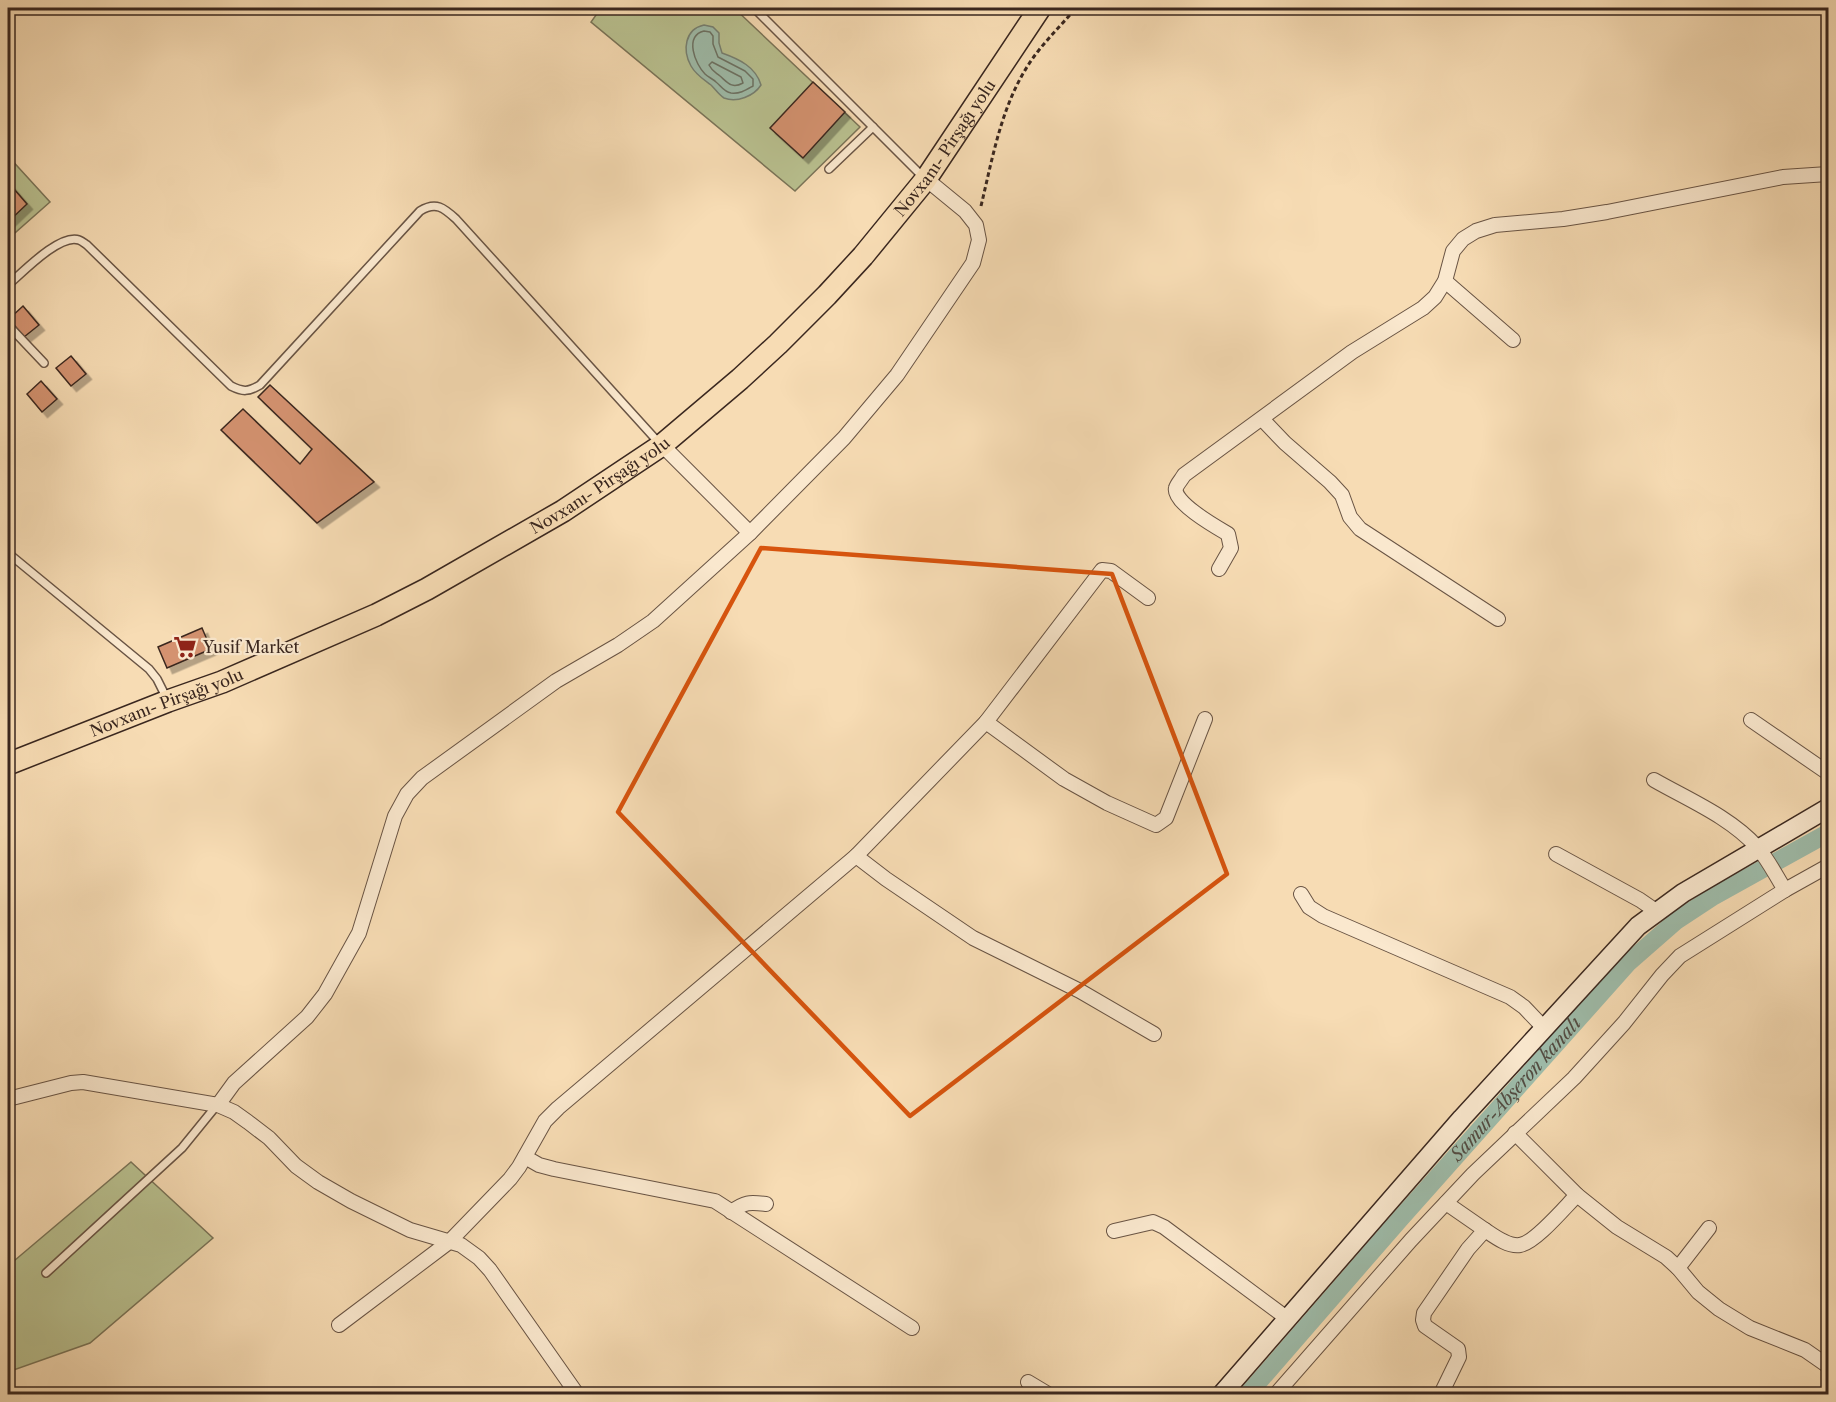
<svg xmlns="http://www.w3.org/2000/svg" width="1836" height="1402" font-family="'Libre Caslon Text',serif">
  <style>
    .green { fill: #b9c190; stroke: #7a7458; stroke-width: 1.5 }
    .water { fill: #9ebcaa; stroke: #768072; stroke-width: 1.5 }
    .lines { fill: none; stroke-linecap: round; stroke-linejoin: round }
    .shore { stroke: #6c7264; stroke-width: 1.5 }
    .canal { stroke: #9ebcaa; stroke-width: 18 }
    .building { fill: #d49270; stroke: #3a271f; stroke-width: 1.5; filter: url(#shadow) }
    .lane-casing { stroke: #695444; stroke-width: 10 }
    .street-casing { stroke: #695444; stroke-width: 16 }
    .secondary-casing { stroke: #3a271f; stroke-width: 21 }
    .primary-casing { stroke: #3a271f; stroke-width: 24 }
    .path { stroke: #3a271f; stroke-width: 3; stroke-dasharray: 4.5 3; stroke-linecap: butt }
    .lane { stroke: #fae8ce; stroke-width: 7 }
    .street { stroke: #fae8ce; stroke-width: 14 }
    .secondary { stroke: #fae8ce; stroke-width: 18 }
    .primary { stroke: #f7dcb4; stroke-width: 21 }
    .marked { fill: none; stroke: #d7540e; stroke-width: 4.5; stroke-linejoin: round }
    .labels { text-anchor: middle; stroke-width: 4.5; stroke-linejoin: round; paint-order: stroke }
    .street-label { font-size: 16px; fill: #3a271f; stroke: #fae8ce }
    .poi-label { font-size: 16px; fill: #3a271f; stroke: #fae8ce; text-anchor: start }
    .water-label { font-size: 18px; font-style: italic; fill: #534c42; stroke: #fae8ce }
  </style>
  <defs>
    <filter id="shadow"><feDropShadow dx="5.5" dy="5.5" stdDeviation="0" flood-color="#0004"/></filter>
  </defs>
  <rect width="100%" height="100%" fill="#f7dcb4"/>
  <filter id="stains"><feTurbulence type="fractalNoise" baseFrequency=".00333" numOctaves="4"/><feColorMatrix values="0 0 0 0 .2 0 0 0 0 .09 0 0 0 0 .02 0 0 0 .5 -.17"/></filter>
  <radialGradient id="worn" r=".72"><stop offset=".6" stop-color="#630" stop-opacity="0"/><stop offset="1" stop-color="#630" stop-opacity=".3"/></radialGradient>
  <!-- green -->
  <g class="green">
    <polygon points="601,8 734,8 860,127 795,191 591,22"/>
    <polygon points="8,156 50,202 8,239"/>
    <polygon points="131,1162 213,1238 90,1343 8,1372 8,1266"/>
  </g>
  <!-- water -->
  <path class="water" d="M704,25L713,27L719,33V43L722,53C739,59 756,67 761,85C754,96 737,103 724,98C719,95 715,89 711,85C703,79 696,75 691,66C682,50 685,29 704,25Z"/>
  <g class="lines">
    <!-- shore -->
    <g class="shore">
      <path d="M704,31L710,32L713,36V44L718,57L745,71L753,79V86C746,90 740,94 731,93C724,92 721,86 716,82C713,79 708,77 705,74C695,64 684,36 704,31Z"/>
      <path d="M712,62L741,77L743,83C732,89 728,83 720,76C715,72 712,71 709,65Z"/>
    </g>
    <!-- canal -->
    <path class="canal" id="s1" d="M1248,1394L1400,1219L1628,963L1676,921L1714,896L1828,833"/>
  </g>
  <!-- building -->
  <g class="building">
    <polygon points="813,82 845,112 803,158 770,128"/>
    <polygon points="8,182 27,204 8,222"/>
    <polygon points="23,306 39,325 24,337 9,319"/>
    <polygon points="71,356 86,374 71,386 56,368"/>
    <polygon points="41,381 57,399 42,412 27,394"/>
    <polygon points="270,385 374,482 317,523 221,430 243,409 300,464 312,449 258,397"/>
    <polygon points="202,628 211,649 167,668 158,647"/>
  </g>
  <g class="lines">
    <!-- lane casing -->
    <g class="lane-casing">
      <g id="lane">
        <polyline points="754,8 924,178"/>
        <polyline points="829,169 873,127"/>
        <path d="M8,285C22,273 60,233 79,240C82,241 84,243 87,245L231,386C243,392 248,392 260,385L420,211C436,201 444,208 456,219L660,444"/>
        <polyline points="8,325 44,363"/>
        <polyline points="8,553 149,669 157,679 167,699"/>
        <polyline points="46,1273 182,1148 217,1105"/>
      </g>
    </g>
    <!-- street casing -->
    <g class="street-casing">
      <g id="street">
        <polyline points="1445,281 1513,340"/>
        <polyline points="1262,419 1285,443 1330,482 1342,495 1350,517 1360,529 1498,619"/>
        <polyline points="662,445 750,533"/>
        <path d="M1219,569L1231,548L1228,534C1216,527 1172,502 1176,488C1177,484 1182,479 1184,475L1352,352L1423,308L1435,297L1445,281L1453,251L1463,239L1476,231L1495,225L1563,219L1607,212L1783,177L1828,174"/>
        <polyline points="1751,720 1828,773"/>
        <polyline points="986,722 1064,779 1107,803 1156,825 1166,818 1205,719"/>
        <path d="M1654,780C1689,800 1730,817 1757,847C1768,859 1776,876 1785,890"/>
        <polyline points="1556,854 1640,900 1656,911"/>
        <polyline points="856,856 886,879 973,938 1080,991 1154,1034"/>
        <polyline points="1301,894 1309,907 1323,916 1510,997 1524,1007 1544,1028"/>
        <polyline points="8,1099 71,1083 83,1082 218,1105 234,1112 248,1122 269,1138 296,1166 318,1182 351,1201 410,1230 461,1245 479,1258 490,1270 577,1394"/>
        <polyline points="218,1105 234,1083 307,1017 325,994 359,933 395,816 407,794 422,778 556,681 618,645 653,621 750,533 844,438 897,375 973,263 979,240 976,225 965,211 926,179"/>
        <polyline points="1515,1133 1577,1195 1617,1227 1666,1257 1678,1268 1698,1292 1719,1309 1750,1328 1805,1350 1828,1366"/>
        <polyline points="525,1157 539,1165 554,1169 715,1201 912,1328"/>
        <path d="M731,1212C745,1202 749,1202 766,1204"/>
        <path d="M1485,1230C1494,1236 1508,1247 1520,1245C1535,1243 1565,1207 1577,1195"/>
        <polyline points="1114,1231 1153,1222 1164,1227 1288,1319"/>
        <polyline points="1678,1268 1709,1228"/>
        <polyline points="339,1325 449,1242 510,1179 519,1167 545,1121 558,1108 856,856 986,722 1102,570 1111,571 1148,598"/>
        <polyline points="1028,1382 1048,1394"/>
        <polyline points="1276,1394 1411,1240 1473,1174 1574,1078 1624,1023 1662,975 1680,956 1785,890 1828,866"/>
        <polyline points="1441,1394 1459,1357 1458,1349 1425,1326 1423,1320 1424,1313 1468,1249 1485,1230 1446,1203"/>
      </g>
    </g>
    <!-- secondary casing -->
    <g class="secondary-casing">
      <polyline id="secondary" points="1222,1394 1462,1118 1638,926 1683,893 1828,808"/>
    </g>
    <!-- primary casing -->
    <g class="primary-casing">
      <g id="primary">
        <path id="s2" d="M8,764L168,701L222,682L376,615L427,589L563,511L662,445L740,379L778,344L827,295L863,256L926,179L1040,8"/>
      </g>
    </g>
    <!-- path -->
    <path class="path" d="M981,206C994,152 1003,95 1039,50C1051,35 1064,22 1076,8"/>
    <!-- lane -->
    <use href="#lane" class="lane"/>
    <!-- street -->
    <use href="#street" class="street"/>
    <!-- secondary -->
    <use href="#secondary" class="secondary"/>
    <!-- primary -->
    <use href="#primary" class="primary"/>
  </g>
  <!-- marked area -->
  <path class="marked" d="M761,548L1112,574L1227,874L910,1116L618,812Z"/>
  <!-- icons -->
  <defs>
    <g id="supermarket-bare" transform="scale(1.8)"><path d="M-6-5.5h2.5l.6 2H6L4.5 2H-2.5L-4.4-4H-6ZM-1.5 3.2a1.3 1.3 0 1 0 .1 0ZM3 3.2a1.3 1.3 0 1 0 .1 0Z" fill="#8f2418" stroke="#fae8ce" stroke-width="2.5" paint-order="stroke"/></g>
  </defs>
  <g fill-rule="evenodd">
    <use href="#supermarket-bare" x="185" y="647"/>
  </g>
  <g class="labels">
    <!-- street labels -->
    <g class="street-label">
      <text dy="6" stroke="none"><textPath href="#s2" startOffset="1142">Novxanı- Pirşağı yolu</textPath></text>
      <text dy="6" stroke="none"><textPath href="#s2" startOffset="656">Novxanı- Pirşağı yolu</textPath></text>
      <text dy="6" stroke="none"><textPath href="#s2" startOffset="170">Novxanı- Pirşağı yolu</textPath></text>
    </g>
    <!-- poi labels -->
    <g class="poi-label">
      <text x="203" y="653">Yusif Market</text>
    </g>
    <!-- water labels -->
    <g class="water-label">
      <text dy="6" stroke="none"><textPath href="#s1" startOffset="406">Samur-Abşeron kanalı</textPath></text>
    </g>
  </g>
  <!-- margin -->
  <rect width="1836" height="1402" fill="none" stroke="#f7dcb4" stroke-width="30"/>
  <rect x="9" y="9" width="1818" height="1384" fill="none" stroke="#3a271f" stroke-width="3"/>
  <rect x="15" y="15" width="1806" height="1372" fill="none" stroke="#3a271f" stroke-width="1.5"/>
  <rect width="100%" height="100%" filter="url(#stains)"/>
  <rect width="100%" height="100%" fill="url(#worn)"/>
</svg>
